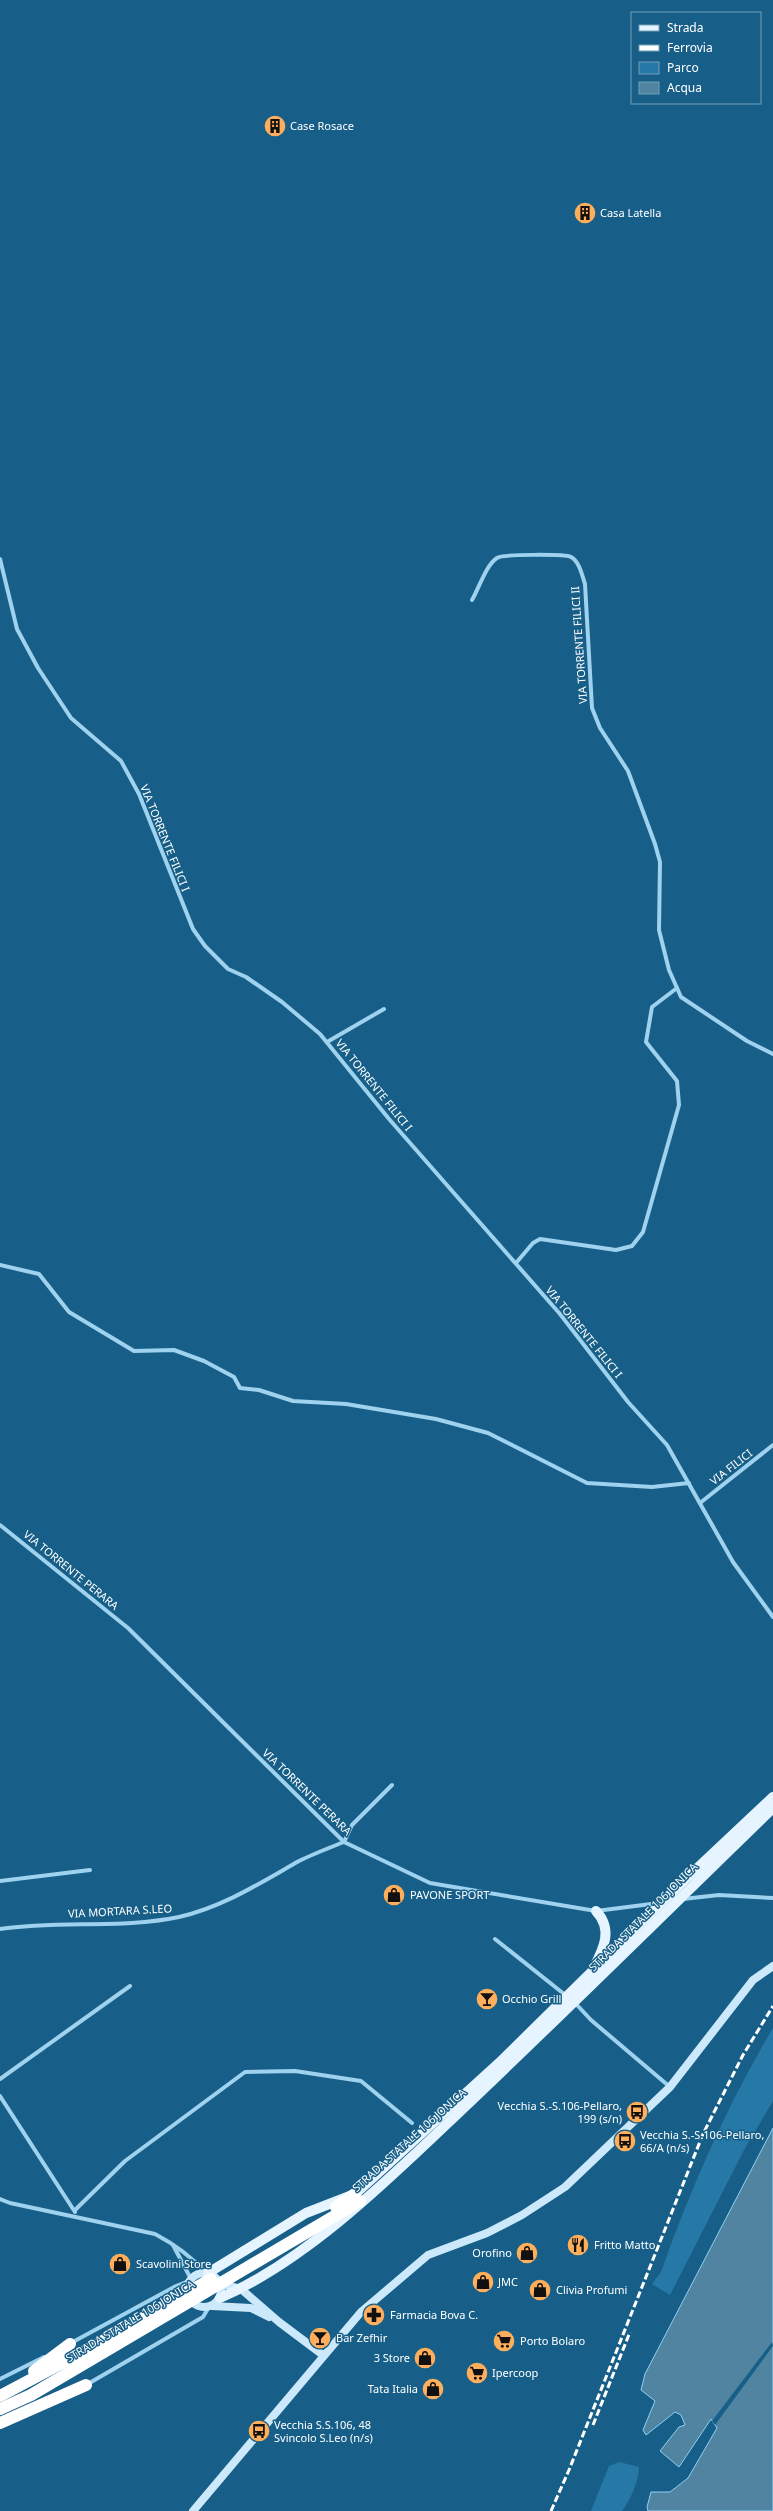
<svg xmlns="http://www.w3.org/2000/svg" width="773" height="2511" font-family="'Noto Sans',sans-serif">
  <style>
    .green { fill: #2679a6 }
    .water { fill: #5084a1; stroke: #90d0f1 }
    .pier { fill: #175f88 }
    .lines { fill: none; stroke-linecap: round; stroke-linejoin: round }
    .street { stroke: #9ed2ee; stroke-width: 4 }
    .secondary { stroke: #cbe9fa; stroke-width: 8 }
    .primary { stroke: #e5f4ff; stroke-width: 10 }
    .highway { stroke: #fff; stroke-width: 12 }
    .rail { stroke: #fff; stroke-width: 3; stroke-dasharray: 7 3; stroke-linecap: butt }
    .labels { text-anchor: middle; stroke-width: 3; stroke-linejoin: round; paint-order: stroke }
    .poi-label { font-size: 11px; fill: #fff; stroke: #175f88; text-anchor: start }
    .street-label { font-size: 11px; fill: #fff; stroke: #175f88 }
  </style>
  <rect width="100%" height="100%" fill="#175f88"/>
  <!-- green -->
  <g class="green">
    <path d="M773,2028V2101L744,2150L670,2295L652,2284L661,2272C691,2188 727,2105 773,2028Z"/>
    <path d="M619,2462L639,2467C639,2481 630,2500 622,2511H591L609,2466Z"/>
  </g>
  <!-- water -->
  <polygon class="water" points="773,2128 773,2511 648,2511 647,2507 651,2492 670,2492 688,2478 717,2428 711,2419 679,2467 660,2451 679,2427 685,2425 681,2415 675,2412 646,2435 643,2430 655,2401 641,2390 645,2374"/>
  <!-- pier -->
  <polygon class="pier" points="772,2342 773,2346 715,2425 712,2421"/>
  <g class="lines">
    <!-- street -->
    <g class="street">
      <polyline points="0,559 17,629 38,668 71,718 121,761 139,794 193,929 205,946 228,969 246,977 282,1002 320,1034 389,1119 560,1314 628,1402 667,1445 733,1562 773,1617"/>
      <path d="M472,600C479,588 486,565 497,558C503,554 565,554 571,557C579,561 582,575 585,584L592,708L600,728L628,771L655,844L660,862L659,930L669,970L681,997L747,1041L773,1054"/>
      <polyline points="327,1042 384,1009"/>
      <polyline points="516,1263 533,1243 540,1239 616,1250 632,1246 643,1232 679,1105 677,1081 646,1042 652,1007 677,988"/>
      <polyline points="0,1265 39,1274 69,1312 134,1351 174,1350 204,1361 234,1377 240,1388 259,1390 293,1401 346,1404 436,1419 488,1433 587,1483 652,1487 689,1483"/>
      <polyline points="700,1503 773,1445"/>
      <polyline points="0,1525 128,1628 344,1842 430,1883 596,1911 659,1903"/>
      <polyline points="0,1881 90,1870"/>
      <polyline points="683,1899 719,1895 773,1898"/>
      <path d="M0,1929C58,1920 122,1929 179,1917C223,1907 260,1883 299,1861C313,1854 329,1848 344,1842L352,1825L392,1785"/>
      <polyline points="495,1939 564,1994"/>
      <polyline points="577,2005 591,2020 670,2087"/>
      <polyline points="0,2079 130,1986"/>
      <polyline points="0,2096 75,2212"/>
      <path d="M0,2199L10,2203L155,2234C174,2244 191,2256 206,2273"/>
      <polyline points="75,2210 125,2161 245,2072 295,2071 361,2081 412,2123"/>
      <polyline points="173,2245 191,2279"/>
      <polyline points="71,2343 176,2286 189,2281"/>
      <polyline points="0,2379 44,2357"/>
      <polyline points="86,2385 203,2317 209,2307"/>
    </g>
    <!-- secondary -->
    <g class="secondary">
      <circle cx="204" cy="2290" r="17"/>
      <polyline points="221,2284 241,2289 279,2322 323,2355"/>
      <polyline points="212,2306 251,2308 269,2317"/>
      <polyline points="193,2511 361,2312 428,2255 487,2233 522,2215 565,2187 670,2087 753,1980 773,1966"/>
    </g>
    <!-- primary -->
    <g class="primary">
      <path d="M594,1967C604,1948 613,1929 596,1911"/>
      <polyline points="208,2273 306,2213 355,2194 499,2063 688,1877 773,1797"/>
      <path d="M220,2298C312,2258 398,2170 471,2101C572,2005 672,1906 773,1808"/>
    </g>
    <!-- highway -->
    <g class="highway">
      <polyline points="336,2207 355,2194"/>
      <polyline points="34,2371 70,2344"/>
      <polyline points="0,2396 96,2345 211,2279"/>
      <polyline points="0,2409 31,2395 360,2201"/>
      <polyline points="0,2423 86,2385"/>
    </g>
    <!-- rail -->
    <g class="rail">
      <polyline points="593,2425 630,2332"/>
      <polyline points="551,2511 569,2470 703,2134 743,2055 773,2006"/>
    </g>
  </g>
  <!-- icons -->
  <defs>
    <g id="building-disc" transform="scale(1.15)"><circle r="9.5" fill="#ffaf5b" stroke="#175f88"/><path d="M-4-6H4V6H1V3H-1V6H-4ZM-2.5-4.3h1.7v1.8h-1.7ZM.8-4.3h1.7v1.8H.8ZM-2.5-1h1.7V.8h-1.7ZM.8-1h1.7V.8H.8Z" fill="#111"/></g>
    <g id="shop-disc" transform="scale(1.15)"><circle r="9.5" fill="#ffaf5b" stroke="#175f88"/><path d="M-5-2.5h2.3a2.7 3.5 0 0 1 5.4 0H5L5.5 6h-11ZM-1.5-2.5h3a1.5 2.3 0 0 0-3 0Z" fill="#111"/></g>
    <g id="bar-disc" transform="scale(1.15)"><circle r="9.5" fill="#ffaf5b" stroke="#175f88"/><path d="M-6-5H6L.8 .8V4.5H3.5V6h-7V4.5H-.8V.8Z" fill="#111"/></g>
    <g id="bus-disc" transform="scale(1.15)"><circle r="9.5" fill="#ffaf5b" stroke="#175f88"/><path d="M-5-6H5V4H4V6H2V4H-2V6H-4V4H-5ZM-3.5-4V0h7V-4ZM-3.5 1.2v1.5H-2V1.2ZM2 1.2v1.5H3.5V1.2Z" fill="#111"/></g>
    <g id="restaurant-disc" transform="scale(1.15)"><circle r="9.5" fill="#ffaf5b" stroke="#175f88"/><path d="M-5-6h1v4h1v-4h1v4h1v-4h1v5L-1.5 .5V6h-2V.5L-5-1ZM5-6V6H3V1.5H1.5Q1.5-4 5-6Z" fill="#111"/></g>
    <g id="pharmacy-disc" transform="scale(1.15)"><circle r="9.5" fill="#ffaf5b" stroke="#175f88"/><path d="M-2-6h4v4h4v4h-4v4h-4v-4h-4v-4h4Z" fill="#111"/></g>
    <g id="supermarket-disc" transform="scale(1.15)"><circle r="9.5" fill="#ffaf5b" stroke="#175f88"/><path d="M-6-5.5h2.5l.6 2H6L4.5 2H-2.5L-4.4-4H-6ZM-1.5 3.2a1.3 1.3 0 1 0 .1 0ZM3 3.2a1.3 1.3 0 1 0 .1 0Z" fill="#111"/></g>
  </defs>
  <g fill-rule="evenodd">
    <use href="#building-disc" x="275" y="126"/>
    <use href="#building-disc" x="585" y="213"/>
    <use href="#shop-disc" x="394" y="1895"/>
    <use href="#bar-disc" x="487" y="1999"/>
    <use href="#bus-disc" x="637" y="2112"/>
    <use href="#bus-disc" x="625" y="2141"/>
    <use href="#restaurant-disc" x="578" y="2245"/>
    <use href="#shop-disc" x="527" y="2253"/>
    <use href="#shop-disc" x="120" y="2264"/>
    <use href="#shop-disc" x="483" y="2282"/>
    <use href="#shop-disc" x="540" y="2290"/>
    <use href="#pharmacy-disc" x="374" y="2315"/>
    <use href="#bar-disc" x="320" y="2338"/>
    <use href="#supermarket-disc" x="504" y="2341"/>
    <use href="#shop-disc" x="425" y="2358"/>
    <use href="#supermarket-disc" x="477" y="2373"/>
    <use href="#shop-disc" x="433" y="2389"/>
    <use href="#bus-disc" x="259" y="2431"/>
  </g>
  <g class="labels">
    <!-- poi labels -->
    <g class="poi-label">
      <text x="290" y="130">Case Rosace</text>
      <text x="600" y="217">Casa Latella</text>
      <text x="410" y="1899">PAVONE SPORT</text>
      <text x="502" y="2003">Occhio Grill</text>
      <text x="622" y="2110" text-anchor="end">Vecchia S.-S.106-Pellaro,<tspan x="622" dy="13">199 (s/n)</tspan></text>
      <text x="640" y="2139">Vecchia S.-S.106-Pellaro,<tspan x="640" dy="13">66/A (n/s)</tspan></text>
      <text x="594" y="2249">Fritto Matto</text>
      <text x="512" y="2257" text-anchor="end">Orofino</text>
      <text x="136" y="2268">Scavolini Store</text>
      <text x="498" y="2286">JMC</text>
      <text x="556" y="2294">Clivia Profumi</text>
      <text x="390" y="2319">Farmacia Bova C.</text>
      <text x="336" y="2342">Bar Zefhir</text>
      <text x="520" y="2345">Porto Bolaro</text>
      <text x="410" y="2362" text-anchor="end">3 Store</text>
      <text x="492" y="2377">Ipercoop</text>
      <text x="418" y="2393" text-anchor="end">Tata Italia</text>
      <text x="274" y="2429">Vecchia S.S.106, 48<tspan x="274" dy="13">Svincolo S.Leo (n/s)</tspan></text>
    </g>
    <!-- street labels -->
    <g class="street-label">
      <text transform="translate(579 645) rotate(-94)" y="4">VIA TORRENTE FILICI II</text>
      <text transform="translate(165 838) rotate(68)" y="4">VIA TORRENTE FILICI I</text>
      <text transform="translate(374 1085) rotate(51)" y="4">VIA TORRENTE FILICI I</text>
      <text transform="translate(584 1332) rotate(51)" y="4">VIA TORRENTE FILICI I</text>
      <text transform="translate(731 1467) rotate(-38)" y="4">VIA FILICI</text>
      <text transform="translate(71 1570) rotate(39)" y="4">VIA TORRENTE PERARA</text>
      <text transform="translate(307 1792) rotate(44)" y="4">VIA TORRENTE PERARA</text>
      <text transform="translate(120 1911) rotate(-3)" y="4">VIA MORTARA S.LEO</text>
      <text transform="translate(643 1917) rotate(-45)" y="4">STRADA STATALE 106 JONICA</text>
      <text transform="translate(409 2140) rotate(-42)" y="4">STRADA STATALE 106 JONICA</text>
      <text transform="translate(130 2321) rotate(-31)" y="4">STRADA STATALE 106 JONICA</text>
    </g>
  </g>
  <!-- legend -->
  <rect x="631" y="12" width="130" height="92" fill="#175f88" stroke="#749fb8"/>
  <rect x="639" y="25" width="20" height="6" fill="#e5f4ff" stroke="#749fb8"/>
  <text x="667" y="32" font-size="12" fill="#ffffff">Strada</text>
  <rect x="639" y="45" width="20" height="6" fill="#ffffff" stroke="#749fb8"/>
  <text x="667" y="52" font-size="12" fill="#ffffff">Ferrovia</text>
  <rect x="639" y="62" width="20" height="12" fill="#2679a6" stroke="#749fb8"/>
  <text x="667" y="72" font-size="12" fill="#ffffff">Parco</text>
  <rect x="639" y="82" width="20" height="12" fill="#5084a1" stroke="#749fb8"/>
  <text x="667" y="92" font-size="12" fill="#ffffff">Acqua</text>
</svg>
